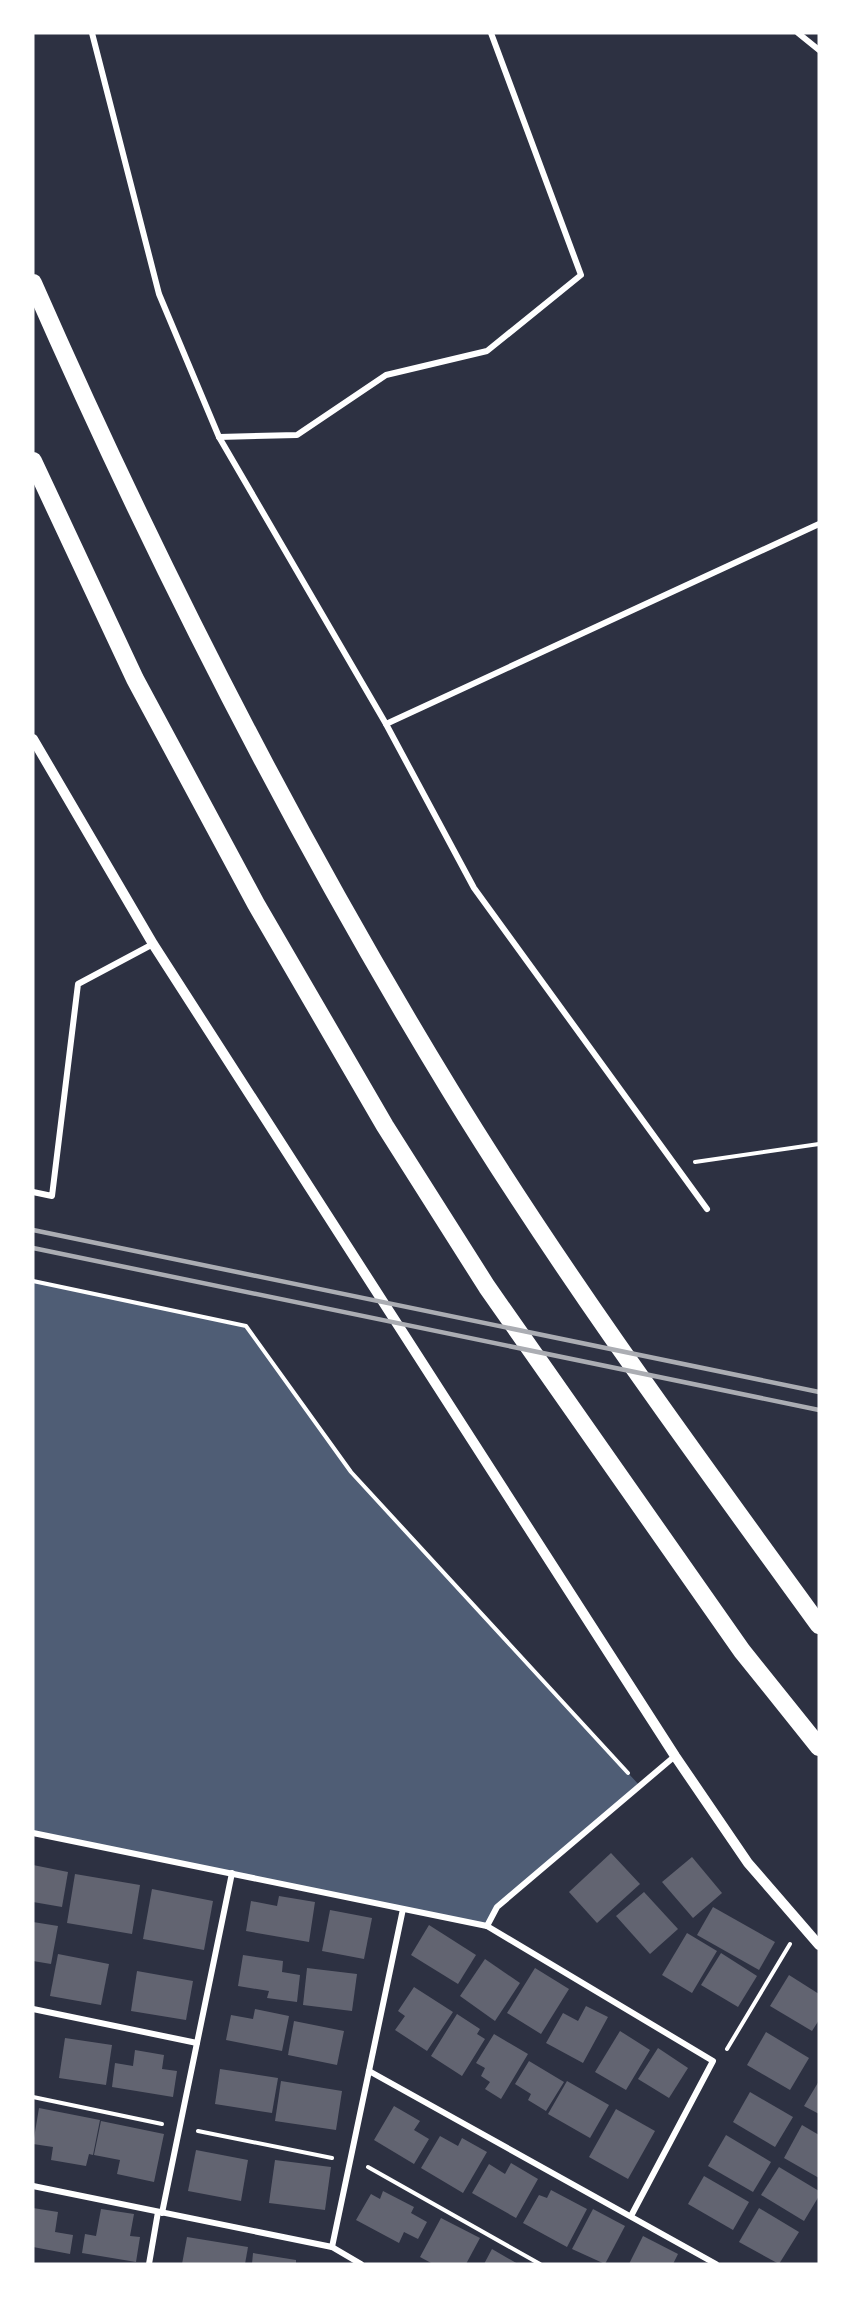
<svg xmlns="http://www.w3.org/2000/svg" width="852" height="2297" font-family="'Varela Round',sans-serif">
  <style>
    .water { fill: #4f5d75 }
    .building { fill: #626471 }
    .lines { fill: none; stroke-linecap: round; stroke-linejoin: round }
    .path { stroke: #fff; stroke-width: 4 }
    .minor { stroke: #fff; stroke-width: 6 }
    .tertiary { stroke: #fff; stroke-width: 10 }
    .motorway { stroke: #fff; stroke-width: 18 }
    .rail { stroke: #abadb3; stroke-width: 4.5 }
  </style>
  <rect width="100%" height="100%" fill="#2d3142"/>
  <!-- water -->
  <polygon class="water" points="33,1281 246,1326 351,1472 640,1786 497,1907 487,1926 33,1833"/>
  <!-- building -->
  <g class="building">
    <polygon points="611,1853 640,1884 597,1923 569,1892"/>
    <polygon points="692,1857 722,1893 693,1918 662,1882"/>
    <polygon points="33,1865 68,1872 62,1907 33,1902"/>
    <polygon points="75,1874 140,1885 132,1934 67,1923"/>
    <polygon points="152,1889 213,1901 204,1950 143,1939"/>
    <polygon points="644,1892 678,1929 650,1954 616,1916"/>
    <polygon points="279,1896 315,1902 309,1942 246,1931 251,1901 277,1906"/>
    <polygon points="713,1907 775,1942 759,1970 697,1935"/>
    <polygon points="330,1910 372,1918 364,1959 322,1951"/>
    <polygon points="33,1922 58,1926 51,1964 33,1961"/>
    <polygon points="429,1925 476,1955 458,1984 411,1955"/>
    <polygon points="687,1933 717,1951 692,1993 662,1975"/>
    <polygon points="721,1953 757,1976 738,2007 701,1985"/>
    <polygon points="58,1954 109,1964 101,2005 50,1996"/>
    <polygon points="243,1955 283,1961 282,1972 300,1975 297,2002 267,1998 269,1991 238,1986"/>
    <polygon points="485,1959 520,1983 495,2021 460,1996"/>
    <polygon points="307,1968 357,1974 352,2011 303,2005"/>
    <polygon points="535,1968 569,1989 541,2034 507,2013"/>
    <polygon points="137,1971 193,1981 186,2020 131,2011"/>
    <polygon points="789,1975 819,1994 819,2020 812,2031 770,2006"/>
    <polygon points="414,1987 453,2012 427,2051 395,2030 405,2016 398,2011"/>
    <polygon points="586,2006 608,2017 583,2063 546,2043 563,2013 578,2021"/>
    <polygon points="255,2009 289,2016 282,2051 226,2040 231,2015 253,2019"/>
    <polygon points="457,2014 480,2029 477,2034 485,2039 462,2076 431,2056"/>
    <polygon points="294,2021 344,2031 337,2065 288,2055"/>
    <polygon points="620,2031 650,2050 626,2090 595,2072"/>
    <polygon points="766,2032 809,2058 790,2090 747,2065"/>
    <polygon points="494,2034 528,2054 501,2099 485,2089 490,2082 481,2076 485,2068 476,2063"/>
    <polygon points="65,2038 112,2045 106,2085 59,2078"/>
    <polygon points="658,2048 688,2068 669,2098 638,2079"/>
    <polygon points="135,2050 164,2055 162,2069 177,2071 173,2097 112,2087 115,2063 133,2066"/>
    <polygon points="529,2061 564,2082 546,2111 528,2100 531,2094 515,2084"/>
    <polygon points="220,2069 278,2078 272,2113 215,2104"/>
    <polygon points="281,2081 342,2091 336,2130 275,2121"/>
    <polygon points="567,2081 609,2105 590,2138 548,2114"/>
    <polygon points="819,2081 819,2114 804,2106"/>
    <polygon points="750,2092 793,2117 775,2147 733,2122"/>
    <polygon points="394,2106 420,2121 414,2130 429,2139 414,2164 374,2140"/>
    <polygon points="39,2108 100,2120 93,2155 89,2154 86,2166 51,2160 53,2147 33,2144"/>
    <polygon points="616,2109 655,2131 628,2179 589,2157"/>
    <polygon points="101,2121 164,2134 154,2182 117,2174 120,2160 94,2155"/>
    <polygon points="802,2125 819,2135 819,2178 784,2158"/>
    <polygon points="726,2135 771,2162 753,2192 708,2166"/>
    <polygon points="440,2136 458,2146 462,2138 487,2152 463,2193 421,2168"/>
    <polygon points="196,2150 248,2160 241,2201 188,2191"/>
    <polygon points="275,2160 331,2167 325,2210 269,2203"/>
    <polygon points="511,2163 538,2179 516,2218 472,2193 489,2164 505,2174"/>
    <polygon points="779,2167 819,2191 819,2196 804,2221 761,2195"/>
    <polygon points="704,2176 749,2202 733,2230 688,2204"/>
    <polygon points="551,2190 587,2209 567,2247 523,2223 539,2195 547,2198"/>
    <polygon points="383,2191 414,2207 411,2213 427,2222 418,2239 404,2232 399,2243 356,2220 371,2194 380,2199"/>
    <polygon points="33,2208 58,2212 55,2232 73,2235 70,2254 33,2247"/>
    <polygon points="759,2208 799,2232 779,2264 739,2242"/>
    <polygon points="101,2209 134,2214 130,2236 140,2237 136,2262 82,2253 85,2234 96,2236"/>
    <polygon points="593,2209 625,2226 605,2264 572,2249"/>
    <polygon points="441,2218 480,2238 466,2264 433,2264 420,2257"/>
    <polygon points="643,2236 678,2254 673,2264 629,2264"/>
    <polygon points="187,2237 248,2247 245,2264 182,2264"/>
    <polygon points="492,2249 518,2264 484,2264"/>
    <polygon points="253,2253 296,2260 296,2264 252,2264"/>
  </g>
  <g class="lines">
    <!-- path -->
    <g class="path">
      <polyline points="695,1162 819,1144"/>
      <polyline points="33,1281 246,1326 351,1472 628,1773"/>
      <polyline points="727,2049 790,1944"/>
      <polyline points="33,2097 162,2124"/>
      <polyline points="198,2131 332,2158"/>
      <polyline points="368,2167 540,2264"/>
    </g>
    <!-- minor -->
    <g class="minor">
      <polyline points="92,33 159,294 219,437 386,724 474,888 707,1209"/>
      <polyline points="798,33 819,50"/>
      <polyline points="219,437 297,435 386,375 487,351 581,275 491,33"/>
      <polyline points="386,724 819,524"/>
      <polyline points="33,1192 52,1196 78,984 153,944"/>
      <polyline points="33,1833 487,1926 713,2061 631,2216"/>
      <polyline points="487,1926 497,1907 675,1756"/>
      <polyline points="33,2009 197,2043"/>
      <polyline points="369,2071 716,2264"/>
      <polyline points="33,2186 332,2247 361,2264"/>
      <polyline points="162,2213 232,1873"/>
      <polyline points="332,2247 403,1909"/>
      <polyline points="149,2264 158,2212"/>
    </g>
    <!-- tertiary -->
    <polyline class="tertiary" points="33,739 153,944 675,1756 748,1863 819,1945"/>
    <!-- motorway -->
    <g class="motorway">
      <path d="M33,283C155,561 292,831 450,1090C563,1275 692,1450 819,1625"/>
      <polyline points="33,461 135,679 256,904 385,1126 487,1287 742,1651 819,1747"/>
    </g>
    <!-- rail -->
    <g class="rail">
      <polyline points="33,1230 819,1392"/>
      <polyline points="33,1248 819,1410"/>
    </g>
  </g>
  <!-- border -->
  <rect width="852" height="2297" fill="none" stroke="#ffffff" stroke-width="69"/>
</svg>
